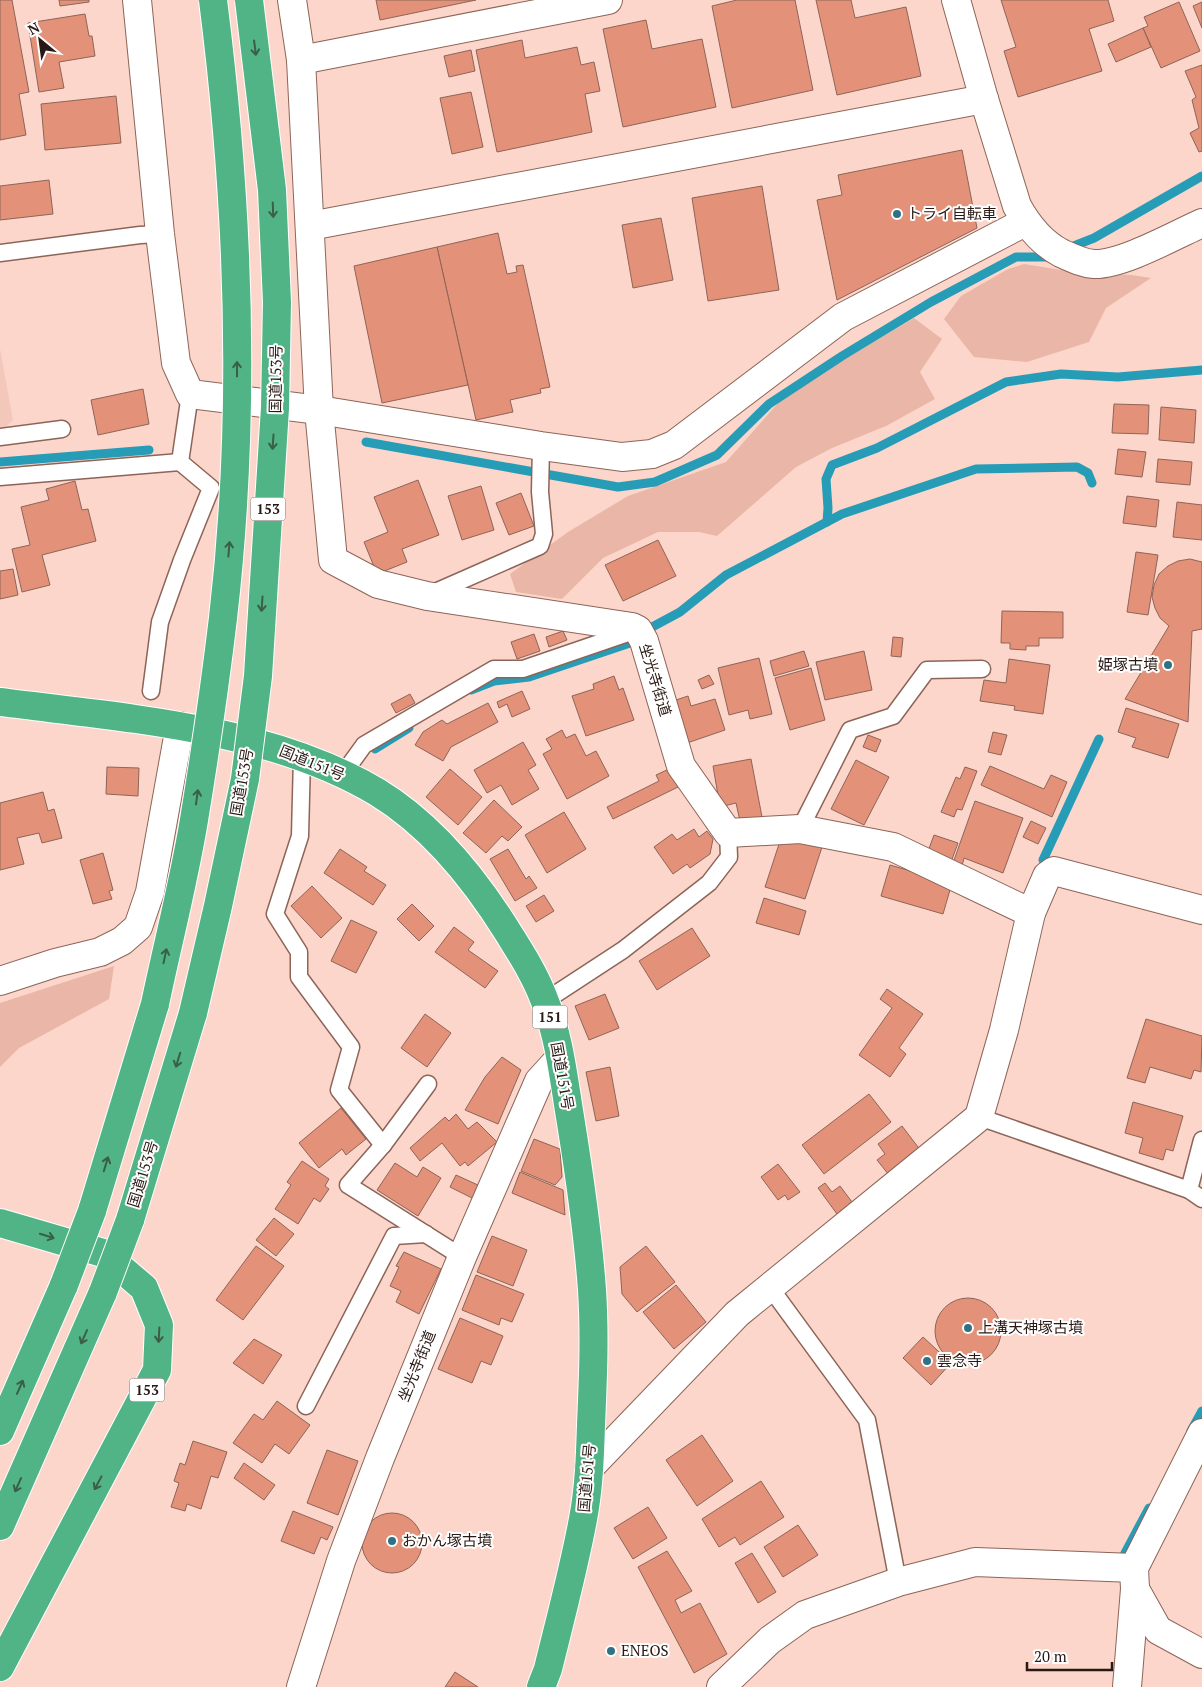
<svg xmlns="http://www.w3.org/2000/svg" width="1202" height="1687" font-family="'PT Serif','Noto Sans JP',serif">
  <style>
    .built { fill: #f4c7bb }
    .green { fill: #eab6a7 }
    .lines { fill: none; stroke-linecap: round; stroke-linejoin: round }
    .stream { stroke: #279cb7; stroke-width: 9 }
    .building { fill: #e39279; stroke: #8e6458 }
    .service-casing { stroke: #8d6458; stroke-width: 19 }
    .minor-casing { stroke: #8d6458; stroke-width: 30 }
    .trunk-casing { stroke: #fff; stroke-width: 30 }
    .service { stroke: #fff; stroke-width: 16 }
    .minor { stroke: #fff; stroke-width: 28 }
    .trunk { stroke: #50b486; stroke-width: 28 }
    .trunk-bridge-casing { stroke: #fff; stroke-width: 30; stroke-linecap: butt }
    .trunk-bridge { stroke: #50b486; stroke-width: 28 }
    .oneway { stroke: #3b5e47 }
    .poi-dot { fill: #2f7283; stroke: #fff; stroke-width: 2 }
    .labels { text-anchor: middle; stroke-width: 4; stroke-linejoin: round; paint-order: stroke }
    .shield { fill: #fff; stroke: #695d5a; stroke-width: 1 }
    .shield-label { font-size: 14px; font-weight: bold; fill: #291813 }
    .poi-label { font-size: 15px; fill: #291813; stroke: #fff; text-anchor: start }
    .street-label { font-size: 15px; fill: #291813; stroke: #fff }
  </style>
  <rect width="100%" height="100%" fill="#fcd6ca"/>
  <!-- built -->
  <polygon class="built" points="0,349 13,420 3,430 0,431"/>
  <!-- green -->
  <g class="green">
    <polygon points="1024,264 1074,272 1132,275 1151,278 1106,308 1089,342 1027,362 974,357 944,319 961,296 1008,269"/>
    <polygon points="914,318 942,339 920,372 935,399 886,426 832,448 796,467 717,536 699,532 658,532 603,558 562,599 516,592 510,574 568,532 628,496 726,462 786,394"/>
    <polygon points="114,966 109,999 19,1048 0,1067 0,1003"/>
  </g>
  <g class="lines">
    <!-- stream -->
    <g class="stream">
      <polyline points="1066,249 1094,238 1202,176"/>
      <polyline points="366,442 618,487 655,482 717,455 769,404 842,356 931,302 1016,257 1047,257 1051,255"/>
      <polyline points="0,462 149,450"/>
      <polyline points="827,522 828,508 826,479 832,465 877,448 1006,382 1061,374 1118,377 1202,370"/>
      <polyline points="654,626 680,612 726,575 842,514 976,469 1077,467 1088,473 1092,483"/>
      <polyline points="471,690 494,681 529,677 633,642"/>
      <polyline points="375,749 409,728"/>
      <polyline points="1043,860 1099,739"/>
      <polyline points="1191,1431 1202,1411"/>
      <polyline points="1125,1553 1149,1508"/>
    </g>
  </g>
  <!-- building -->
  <g class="building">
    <polygon points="0,0 12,0 29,92 19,94 26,135 0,140"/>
    <polygon points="59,0 89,0 89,2 60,6"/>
    <polygon points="376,0 476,0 380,20"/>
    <polygon points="737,0 795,0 813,90 732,108 712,6"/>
    <polygon points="816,0 851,0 855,18 906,7 921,76 837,95"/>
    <polygon points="1001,0 1108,0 1114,21 1089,29 1102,71 1018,97 1004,51 1016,47"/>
    <polygon points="1179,2 1200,51 1161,68 1143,28 1148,26 1144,17"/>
    <polygon points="1202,2 1202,28 1193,6"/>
    <polygon points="85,14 89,36 92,36 95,56 59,62 64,88 39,92 28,23"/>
    <polygon points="646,20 652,49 702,39 716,107 623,127 603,29"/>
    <polygon points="1143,28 1151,47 1116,62 1108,44"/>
    <polygon points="522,40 525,58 577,47 581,65 594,62 600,91 585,94 592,132 497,152 476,50"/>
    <polygon points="471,50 475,71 449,77 444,56"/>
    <polygon points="1202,65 1202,151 1199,152 1190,133 1199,128 1192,100 1196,97 1185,71"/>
    <polygon points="471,92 483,147 452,154 440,98"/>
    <polygon points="116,96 121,143 45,150 41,104"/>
    <polygon points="962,150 977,228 837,300 817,200 842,195 838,175"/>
    <polygon points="49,180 53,214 0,220 0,186"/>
    <polygon points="762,186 779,290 708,301 692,198"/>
    <polygon points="661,218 673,280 633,288 622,225"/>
    <polygon points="498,233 507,274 517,272 516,266 523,265 550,387 540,389 541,393 510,400 513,412 476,420 437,247"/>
    <polygon points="437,247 468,385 382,403 354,266"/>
    <polygon points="143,389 149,424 98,435 91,400"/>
    <polygon points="1114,404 1149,405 1148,434 1112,433"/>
    <polygon points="1161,407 1196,410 1194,443 1159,440"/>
    <polygon points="1118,449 1146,452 1142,477 1115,474"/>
    <polygon points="1158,459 1192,462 1190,485 1156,482"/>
    <polygon points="418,480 439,535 402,549 407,562 377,574 364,542 388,532 374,497"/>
    <polygon points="75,481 82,510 88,509 96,541 42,555 50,585 22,592 12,549 30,545 21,507 49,500 46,489"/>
    <polygon points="481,486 494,530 462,540 448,496"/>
    <polygon points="521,493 534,526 509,535 496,503"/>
    <polygon points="1127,496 1159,500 1156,527 1123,523"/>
    <polygon points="1177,502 1202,505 1202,540 1173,537"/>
    <polygon points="658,540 676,576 623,601 605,565"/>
    <polygon points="1136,552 1158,555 1148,615 1127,612"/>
    <polygon points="1190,559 1202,562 1202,629 1192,631 1188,722 1125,699 1169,626 1160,618 1155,608 1152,597 1154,585 1159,574 1168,566 1178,561"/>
    <polygon points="13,569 18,595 0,599 0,571"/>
    <polygon points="1002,611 1063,612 1063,638 1039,638 1039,646 1026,646 1026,650 1010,649 1010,643 1001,643"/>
    <polygon points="563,631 567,640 549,647 546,637"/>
    <polygon points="534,634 540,651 517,659 511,642"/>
    <polygon points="893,637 903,638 901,657 891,656"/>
    <polygon points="804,651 809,666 774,676 770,661"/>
    <polygon points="864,651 872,690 825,700 816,662"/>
    <polygon points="759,658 772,714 750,719 748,710 729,715 718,668"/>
    <polygon points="1009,659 1050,665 1043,714 1014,710 1015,706 980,701 984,680 1006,683"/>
    <polygon points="811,668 825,720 790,730 775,678"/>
    <polygon points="709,675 714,684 702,689 698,680"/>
    <polygon points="614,676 619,690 623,688 634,720 586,736 572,696 594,689 593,684"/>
    <polygon points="522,691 530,709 512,717 507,704 499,708 497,702"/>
    <polygon points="410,694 415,703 396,713 391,704"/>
    <polygon points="688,696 691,706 715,699 725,730 687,743 673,701"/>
    <polygon points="488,703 498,722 451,747 443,761 415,745 423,732 442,720 447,724"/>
    <polygon points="1126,708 1179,724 1168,758 1132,747 1136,738 1118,732"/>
    <polygon points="562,730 566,738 575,734 586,756 596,751 609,776 567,799 543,754 552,749 546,739"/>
    <polygon points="993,732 1007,735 1001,755 988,752"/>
    <polygon points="868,735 881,740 876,752 863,747"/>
    <polygon points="523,742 536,765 528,770 539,789 512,805 501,785 487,793 474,770"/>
    <polygon points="751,759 762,817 740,821 736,803 720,807 713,766"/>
    <polygon points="856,760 889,777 864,825 831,809"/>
    <polygon points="990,766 1044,789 1051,775 1067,782 1052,817 981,785"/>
    <polygon points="107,767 139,768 138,796 106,794"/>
    <polygon points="965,767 977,771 962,810 957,809 954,817 941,812 956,777 960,779"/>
    <polygon points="450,769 482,797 458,825 426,797"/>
    <polygon points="669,769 678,787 613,819 607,807 659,781 656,775"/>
    <polygon points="43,792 48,811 54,809 62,838 42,843 39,833 17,838 24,864 0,870 0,803"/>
    <polygon points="494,800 522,827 508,841 502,836 486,853 463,833"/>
    <polygon points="975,801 1023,818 1003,873 964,858 962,866 953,863"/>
    <polygon points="564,812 586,849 547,873 525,835"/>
    <polygon points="1031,821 1046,828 1038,844 1023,837"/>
    <polygon points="694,829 699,837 707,831 713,839 710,854 690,868 687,864 673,874 654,847 672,834 677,840"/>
    <polygon points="934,835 958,843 951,862 927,854"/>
    <polygon points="781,838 824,841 805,899 765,887"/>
    <polygon points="340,849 367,867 364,871 386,885 373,905 324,873"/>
    <polygon points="508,849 526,879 529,876 537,888 515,901 490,859"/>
    <polygon points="103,853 113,890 109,891 112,899 93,904 80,860"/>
    <polygon points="890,865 952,883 943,914 881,896"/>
    <polygon points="312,886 342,918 321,938 291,906"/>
    <polygon points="544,895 554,911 536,922 526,906"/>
    <polygon points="764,898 806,911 799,935 756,923"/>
    <polygon points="412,904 434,926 419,941 397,919"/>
    <polygon points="351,920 377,932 356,973 331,961"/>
    <polygon points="454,927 474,942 468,950 498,971 485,988 435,952"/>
    <polygon points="692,928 710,956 657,990 639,961"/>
    <polygon points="887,989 923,1014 899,1048 906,1054 890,1077 859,1055 892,1008 880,999"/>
    <polygon points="605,994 619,1028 589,1040 575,1006"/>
    <polygon points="425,1014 451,1033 427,1067 401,1048"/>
    <polygon points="1146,1019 1202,1036 1201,1072 1194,1070 1191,1079 1150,1067 1145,1083 1127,1078"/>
    <polygon points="502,1057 521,1070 498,1124 465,1110 485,1077"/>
    <polygon points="610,1067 619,1116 596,1121 586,1072"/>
    <polygon points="869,1094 891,1122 824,1174 802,1145"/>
    <polygon points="1133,1102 1183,1116 1173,1151 1166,1149 1163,1160 1139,1153 1143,1138 1125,1133"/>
    <polygon points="341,1108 366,1139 346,1155 342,1149 319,1168 299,1143"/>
    <polygon points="456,1114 468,1129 477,1122 497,1142 468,1166 465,1162 460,1166 442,1143 420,1161 410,1148 445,1117 449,1121"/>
    <polygon points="902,1126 921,1151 889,1175 877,1160 885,1154 878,1144"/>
    <polygon points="534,1139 560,1149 562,1177 555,1185 521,1171"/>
    <polygon points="302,1161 329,1179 325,1186 329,1189 320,1202 314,1198 298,1224 275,1209 291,1185 287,1182"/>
    <polygon points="395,1163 417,1177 423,1167 441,1178 418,1216 377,1190"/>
    <polygon points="778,1164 800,1192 788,1200 785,1195 778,1200 761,1177"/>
    <polygon points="520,1172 563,1190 565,1215 512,1193"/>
    <polygon points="456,1175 480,1186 474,1199 450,1187"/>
    <polygon points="825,1183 832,1192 840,1186 852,1202 837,1214 818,1188"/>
    <polygon points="274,1218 294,1234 276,1256 256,1240"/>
    <polygon points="492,1236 527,1250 513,1286 477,1272"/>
    <polygon points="256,1246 284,1266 243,1320 216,1300"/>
    <polygon points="646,1246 675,1282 637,1312 622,1294 620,1267"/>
    <polygon points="404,1252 441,1269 419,1314 396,1302 401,1291 390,1286 399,1267 396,1266"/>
    <polygon points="476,1275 524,1294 512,1322 501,1318 499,1325 462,1310"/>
    <polygon points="676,1285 706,1322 674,1349 643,1312"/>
    <circle cx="968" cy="1331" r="33"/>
    <polygon points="460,1318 503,1336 491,1365 481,1361 472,1383 438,1369"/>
    <polygon points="923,1337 951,1363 931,1385 903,1358"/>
    <polygon points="254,1339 282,1355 263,1384 233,1363"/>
    <polygon points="277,1401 310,1425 289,1454 275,1444 262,1463 233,1443 254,1414 263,1420"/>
    <polygon points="702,1435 733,1481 697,1506 666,1460"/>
    <polygon points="193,1441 227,1452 218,1478 211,1476 201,1509 187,1504 185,1511 171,1507 179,1483 174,1481 180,1463 185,1465"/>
    <polygon points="327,1450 358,1461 338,1515 307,1503"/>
    <polygon points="244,1463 275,1485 264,1500 234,1478"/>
    <polygon points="761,1481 784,1517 740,1545 735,1537 719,1547 702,1519"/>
    <polygon points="648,1507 667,1538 633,1559 614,1528"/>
    <polygon points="293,1511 333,1527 327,1540 321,1537 314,1554 281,1541"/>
    <circle cx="392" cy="1543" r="30"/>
    <polygon points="798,1525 818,1555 783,1577 764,1547"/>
    <polygon points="667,1551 692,1591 675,1600 681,1613 700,1603 727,1654 694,1673 638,1567"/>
    <polygon points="752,1553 776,1592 758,1603 735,1563"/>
    <polygon points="455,1672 478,1687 445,1687"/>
  </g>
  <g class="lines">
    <!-- service casing -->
    <g class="service-casing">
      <g id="service">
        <polyline points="0,253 140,235 160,234"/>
        <polyline points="0,437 62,429"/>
        <polyline points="0,477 180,462"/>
        <polyline points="433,593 540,546 544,534 540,492 541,446"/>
        <polyline points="151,691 160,622 182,560 211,488 180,462 190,394"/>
        <polyline points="302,757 300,836 275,914 299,952 299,977 351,1047 339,1090 383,1145"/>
        <polyline points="343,774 364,745 494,669 523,669 634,631"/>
        <polyline points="800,829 850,730 893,716 927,670 982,669"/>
        <polyline points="545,1001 623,950 709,883 729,857 728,833"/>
        <polyline points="428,1084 383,1145 348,1185 462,1257"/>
        <polyline points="979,1117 1189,1190 1202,1199"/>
        <polyline points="1189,1190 1202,1140"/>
        <polyline points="769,1286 867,1420 898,1582"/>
        <polyline points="306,1406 394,1236 426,1234"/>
      </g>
    </g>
    <!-- minor casing -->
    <g class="minor-casing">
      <g id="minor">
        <polyline points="137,0 160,234 176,363 190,394 319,410 541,446 622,457 652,454 674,445 843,317 1025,222"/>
        <polyline points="292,0 301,60 319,410 333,560 378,584 427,596 632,627 638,630 644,641 681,766 728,833 800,829 893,847 1031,913"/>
        <path d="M956,0L984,99L1017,206C1028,226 1042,243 1061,253C1072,258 1082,263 1094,264C1122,265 1175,235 1202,223"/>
        <polyline points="301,60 608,0"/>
        <polyline points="310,226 984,99"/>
        <polyline points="0,981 55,963 100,952 122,941 138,927 150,892 180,726"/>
        <polyline points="589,1468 737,1314 979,1117 1004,1030 1031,913 1047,876 1054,871 1202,910"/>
        <polyline points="1135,1589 1158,1630 1202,1654"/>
        <polyline points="301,1687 341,1561 380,1458 462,1257 539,1081 560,1058"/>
        <polyline points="721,1687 770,1640 805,1615 898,1582 975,1562 1134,1568"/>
        <polyline points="1127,1687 1135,1589 1134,1568 1202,1433"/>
      </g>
    </g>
    <!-- trunk casing -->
    <g class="trunk-casing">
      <g id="trunk">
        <path d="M0,702C124,718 268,727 377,792C433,826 475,879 509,934C522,955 535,975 544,999C560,1038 564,1082 571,1123C580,1179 588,1234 592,1290C595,1335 593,1380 591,1425C590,1456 589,1488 583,1519C574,1568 560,1620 548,1669L541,1687"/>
        <polyline points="92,1211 155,1004"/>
        <polyline points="130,1220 193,1013"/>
        <polyline points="0,1223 103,1253 144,1288 159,1325 157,1370 0,1667"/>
        <polyline points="0,1431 64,1285"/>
        <polyline points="0,1526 103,1292"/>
      </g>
    </g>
    <!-- service -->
    <use href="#service" class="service"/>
    <!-- minor -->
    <use href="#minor" class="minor"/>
    <!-- trunk -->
    <use href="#trunk" class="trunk"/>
    <!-- trunk-bridge casing -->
    <g class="trunk-bridge-casing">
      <g id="trunk-bridge">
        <path d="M155,1004C168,942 184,881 194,820C205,753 215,685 223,618C247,413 239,204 213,0"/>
        <polyline points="193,1013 218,906 245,779 258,676 275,408 277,302 272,190 249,0"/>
        <polyline points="64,1285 92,1211"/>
        <polyline points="103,1292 130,1220"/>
      </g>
    </g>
    <!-- trunk-bridge -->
    <use href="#trunk-bridge" class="trunk-bridge"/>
  </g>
  <!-- one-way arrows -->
  <defs><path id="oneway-shaft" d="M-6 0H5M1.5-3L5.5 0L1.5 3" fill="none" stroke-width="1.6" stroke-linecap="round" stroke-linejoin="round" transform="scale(1.25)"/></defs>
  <g class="oneway">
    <use href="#oneway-shaft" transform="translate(255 48) rotate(83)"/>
    <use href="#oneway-shaft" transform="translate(273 210) rotate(88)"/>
    <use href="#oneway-shaft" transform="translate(237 369) rotate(-90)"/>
    <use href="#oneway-shaft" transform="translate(273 442) rotate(94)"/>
    <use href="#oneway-shaft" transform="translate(229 549) rotate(-85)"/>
    <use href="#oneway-shaft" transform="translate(262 604) rotate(94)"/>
    <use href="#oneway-shaft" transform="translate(197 797) rotate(-82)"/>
    <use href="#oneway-shaft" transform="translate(165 956) rotate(-78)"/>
    <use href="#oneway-shaft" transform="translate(178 1060) rotate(107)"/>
    <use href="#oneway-shaft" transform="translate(106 1164) rotate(-73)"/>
    <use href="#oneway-shaft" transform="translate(47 1236) rotate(17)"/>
    <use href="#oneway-shaft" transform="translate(159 1335) rotate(93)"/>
    <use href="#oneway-shaft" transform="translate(84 1337) rotate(114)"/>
    <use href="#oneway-shaft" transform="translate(20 1387) rotate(-66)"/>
    <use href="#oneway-shaft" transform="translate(98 1483) rotate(118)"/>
    <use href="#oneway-shaft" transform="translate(18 1485) rotate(114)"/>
  </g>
  <!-- markers -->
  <g class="poi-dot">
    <circle cx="897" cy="214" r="5"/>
    <circle cx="1168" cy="665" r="5"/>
    <circle cx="968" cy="1328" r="5"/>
    <circle cx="927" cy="1361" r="5"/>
    <circle cx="392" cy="1541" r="5"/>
    <circle cx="611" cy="1651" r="5"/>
  </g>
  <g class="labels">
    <!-- shield labels -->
    <g class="shield">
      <rect x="250.5" y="497.5" width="35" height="23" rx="4"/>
      <rect x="532.5" y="1005.5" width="35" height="23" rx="4"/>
      <rect x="129.5" y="1378.5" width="35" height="23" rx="4"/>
    </g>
    <g class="shield-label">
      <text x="268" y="514">153</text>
      <text x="550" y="1022">151</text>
      <text x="147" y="1395">153</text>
    </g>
    <!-- poi labels -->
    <g class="poi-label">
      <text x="907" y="219">トライ自転車</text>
      <text x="1158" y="670" text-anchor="end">姫塚古墳</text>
      <text x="978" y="1333">上溝天神塚古墳</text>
      <text x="937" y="1366">雲念寺</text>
      <text x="402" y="1546">おかん塚古墳</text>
      <text x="621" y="1656">ENEOS</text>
    </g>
    <!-- street labels -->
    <g class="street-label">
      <text transform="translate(276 379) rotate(-89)" y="5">国道153号</text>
      <text transform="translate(655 680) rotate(73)" y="5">坐光寺街道</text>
      <text transform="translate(312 763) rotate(22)" y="5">国道151号</text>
      <text transform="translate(242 782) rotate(-80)" y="5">国道153号</text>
      <text transform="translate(562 1076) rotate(80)" y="5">国道151号</text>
      <text transform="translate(143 1174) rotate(-73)" y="5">国道153号</text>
      <text transform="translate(417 1366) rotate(-68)" y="5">坐光寺街道</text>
      <text transform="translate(587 1478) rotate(-85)" y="5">国道151号</text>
    </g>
  </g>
  <!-- north arrow -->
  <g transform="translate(40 40) rotate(331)" stroke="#ffffff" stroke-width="4" paint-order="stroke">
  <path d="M0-4L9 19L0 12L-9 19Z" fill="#291813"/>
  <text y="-8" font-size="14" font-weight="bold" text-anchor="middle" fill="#291813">N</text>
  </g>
  <!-- scale -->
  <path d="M1027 1662v8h85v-8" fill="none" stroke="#291813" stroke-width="2.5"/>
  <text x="1034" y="1662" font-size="15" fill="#291813" stroke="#ffffff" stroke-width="4" paint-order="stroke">20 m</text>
</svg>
